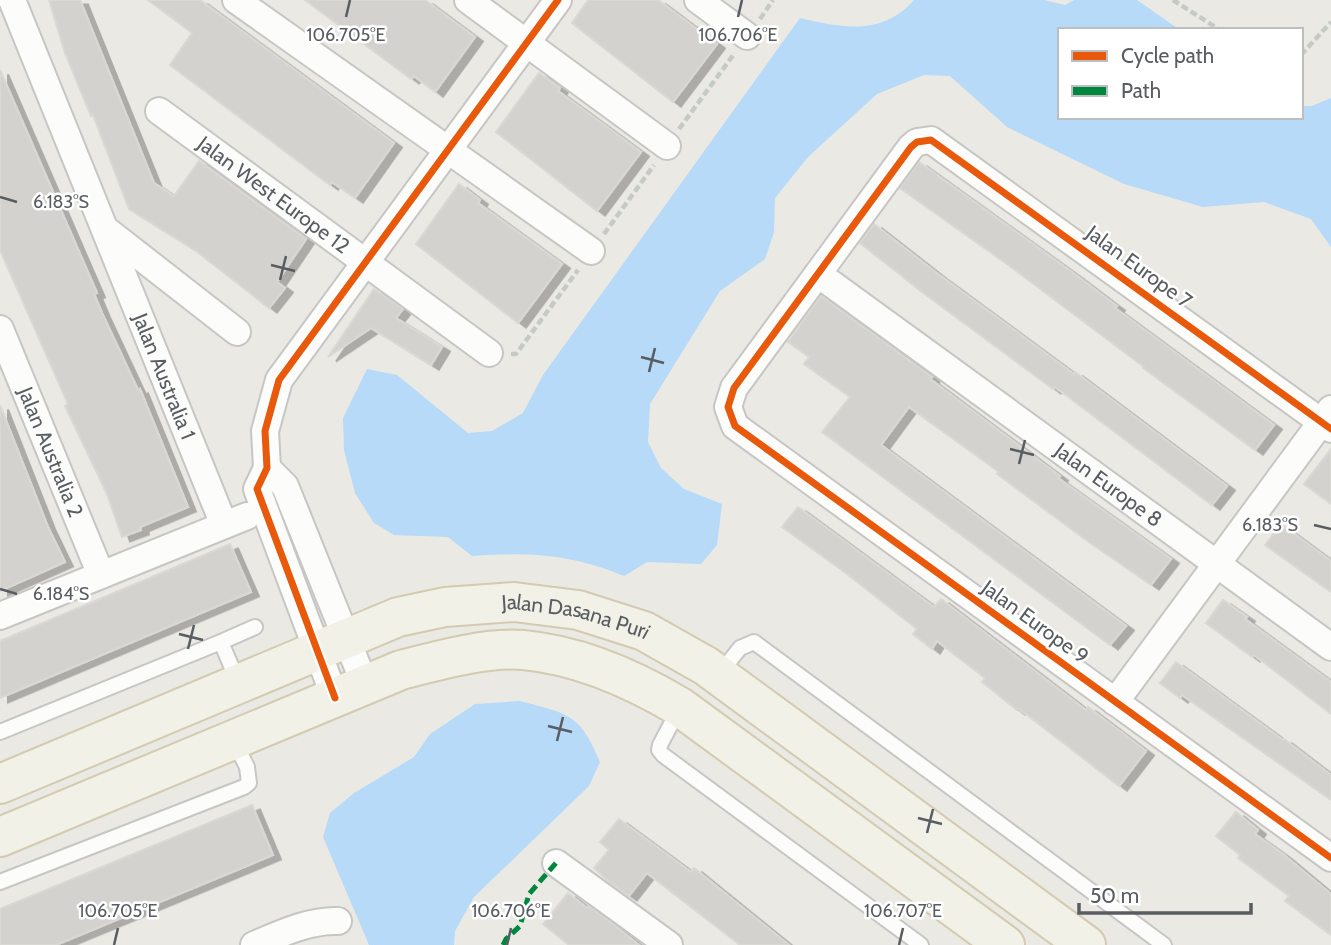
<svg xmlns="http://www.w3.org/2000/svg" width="1331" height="945" font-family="Cabin,sans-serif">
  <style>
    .water { fill: #b6daf7 }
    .building { fill: #d4d2cf; stroke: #dad8d3; stroke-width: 2; filter: url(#shadow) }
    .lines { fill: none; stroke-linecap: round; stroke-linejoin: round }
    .lane-casing { stroke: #c6c6c4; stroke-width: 18 }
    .street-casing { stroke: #c6c6c4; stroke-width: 30 }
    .primary-casing { stroke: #d3cab0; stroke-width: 42 }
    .path { stroke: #c5cac7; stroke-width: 4.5; stroke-dasharray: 7 3.5; stroke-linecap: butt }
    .lane { stroke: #fcfcfb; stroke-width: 14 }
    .street { stroke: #fcfcfb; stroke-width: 26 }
    .primary { stroke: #f2f1e7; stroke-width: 38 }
    .quiet { stroke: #00873e; stroke-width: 5; stroke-dasharray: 10 5; stroke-linecap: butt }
    .cycleway-casing { stroke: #fff; stroke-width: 11 }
    .cycleway { stroke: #e8590c; stroke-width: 7 }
    .ticks { fill: none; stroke: #595d62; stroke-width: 2.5 }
    .labels { text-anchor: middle; stroke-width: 5; stroke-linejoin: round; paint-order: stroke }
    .street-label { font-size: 21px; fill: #595d62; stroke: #fff }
    .ticks-label { font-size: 18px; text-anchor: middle; fill: #595d62; stroke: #fff; stroke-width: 5; stroke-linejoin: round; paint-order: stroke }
  </style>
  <defs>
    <filter id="shadow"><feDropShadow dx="8" dy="4.5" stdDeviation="0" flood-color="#0004"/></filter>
  </defs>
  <rect width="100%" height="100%" fill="#eae9e4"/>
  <!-- water -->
  <g class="water">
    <path d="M914,0H1044L1065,5L1074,0H1137L1180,30H1060V117H1301V106H1312L1331,98V247L1311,219L1264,202L1203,207L1124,184L1007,127L950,76L924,75L877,94L808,157L775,198L774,232L765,259L720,291L650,404L648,442L661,468L684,489L722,504L717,545L701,564L647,562L624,576C570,554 529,552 472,556L448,537L394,535L374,523L355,493L344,450L343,418L367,369L397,375L468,433L492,431L523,413L543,375L800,18C843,28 882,36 914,0Z"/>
    <path d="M520,701C568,714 580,713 600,762L589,786L474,897L455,931L454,945H369L323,837L330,813L354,793L414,757L430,734L475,704Z"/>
  </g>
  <!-- building -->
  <g class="building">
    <polygon points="49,0 80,0 154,183 174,196 199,161 306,239 277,282 285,288 269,308 196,251 129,209 93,115 91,116 65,53"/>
    <polygon points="148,0 200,0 394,143 355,198 332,182 330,185 323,180 170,65 192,33"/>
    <polygon points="305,0 425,0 475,37 435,92 414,76 411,79"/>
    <polygon points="588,0 658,0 717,44 673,102 572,23"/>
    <polygon points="0,70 97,293 94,294 102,313 138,390 140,389 188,507 140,527 141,530 122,537 107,494 65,406 68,404 0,250"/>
    <polygon points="539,73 560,88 558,91 641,152 597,211 496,132"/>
    <polygon points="919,162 1072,272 1117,306 1115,308 1274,425 1255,450 1143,368 1144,367 1011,267 900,188"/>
    <polygon points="459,184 480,200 478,203 562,264 518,323 416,244"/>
    <polygon points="874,224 938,274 1074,374 1075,372 1227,486 1212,505 1055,387 1053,389 922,292 860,243"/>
    <polygon points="374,289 403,309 396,318 442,347 431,365 371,328 328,357"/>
    <polygon points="821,296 932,377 930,379 1060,476 1058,478 1171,559 1151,585 1086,540 997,474 999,472 909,407 881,445 1126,626 1110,645 822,432 850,397 804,364 809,357 788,342"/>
    <polygon points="0,405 48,527 65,562 0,591"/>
    <polygon points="1331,449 1331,504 1304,484"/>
    <polygon points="798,507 934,607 941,599 1086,710 1088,707 1146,751 1119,786 1018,708 1017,710 982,682 985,678 937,641 932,649 913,634 917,629 847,574 782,527"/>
    <polygon points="1281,524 1331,561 1331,592 1265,545"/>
    <polygon points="230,544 251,592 0,698 0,641"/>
    <polygon points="1223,600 1247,617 1245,619 1331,682 1331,714 1254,655 1252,657 1206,623"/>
    <polygon points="1176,662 1283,740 1284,739 1331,775 1331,800 1182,695 1180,698 1160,683"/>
    <polygon points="252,805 273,855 56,945 0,945 0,909"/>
    <polygon points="1236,812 1258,830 1255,834 1283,854 1331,894 1331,935 1285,901 1289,896 1238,858 1240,855 1216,836"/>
    <polygon points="619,819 691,872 694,868 789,945 740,945 647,873 629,896 609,882 594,868 609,850 600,842"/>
    <polygon points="568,893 587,908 589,906 609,921 639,945 569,945 543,924"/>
  </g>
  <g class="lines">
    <!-- lane casing -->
    <g class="lane-casing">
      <g id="lane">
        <polyline points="221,642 255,627"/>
        <polyline points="720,673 740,648 754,642 1164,945"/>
        <polyline points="679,709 660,745 659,750 663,755 921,945"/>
        <polyline points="0,732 221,642 238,682"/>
        <polyline points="0,882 244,787 249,783 247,767 234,741"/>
      </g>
    </g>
    <!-- street casing -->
    <g class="street-casing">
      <g id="street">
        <path id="s1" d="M12,0L224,525"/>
        <polyline points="236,0 591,251"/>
        <polyline points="468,0 667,146"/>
        <polyline points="698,0 747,36"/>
        <path id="s2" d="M159,111L489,353"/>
        <polyline points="105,229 237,332"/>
        <path id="s3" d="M818,274L1331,647"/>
        <path id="s4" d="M0,329L101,575"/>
        <polyline points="1331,429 931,140 917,142 911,147 734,388 728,407 735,426 1331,858"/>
        <polyline points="267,468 285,486 365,685"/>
        <polyline points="0,616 247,516"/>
        <polyline points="335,698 257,489 267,468 265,431 279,380 558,0"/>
        <polyline points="1115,702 1331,409"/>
        <polyline points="556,863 669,945"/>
        <path d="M254,945C280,934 309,920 338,921"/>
      </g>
    </g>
    <!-- primary casing -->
    <g class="primary-casing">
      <g id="primary">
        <path id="s5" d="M0,784L398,617L445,607L514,602L578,610L644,631L706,666L1086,945"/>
        <path d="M0,837L401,670C437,661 486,647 523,650C579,655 633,679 680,707L1005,945"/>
      </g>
    </g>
    <!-- path -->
    <g class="path">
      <polyline points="1173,0 1220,30"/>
      <polyline points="760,19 773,0"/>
      <polyline points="1301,55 1331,22"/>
      <polyline points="679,129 734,54"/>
      <polyline points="604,234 654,165"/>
      <polyline points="511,354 516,354 578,270"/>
    </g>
    <!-- lane -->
    <use href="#lane" class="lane"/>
    <!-- street -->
    <use href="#street" class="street"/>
    <!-- primary -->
    <use href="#primary" class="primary"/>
    <!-- quiet -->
    <polyline class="quiet" points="503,945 506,939 520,926 529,894 556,863"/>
    <!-- cycleway casing -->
    <g class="cycleway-casing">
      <g id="cycleway">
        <polyline points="1331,429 931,140 917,142 911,147 734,388 728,407 735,426 1331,858"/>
        <polyline points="335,698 257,489 267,468 265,431 279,380 558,0"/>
      </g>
    </g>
    <!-- cycleway -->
    <use href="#cycleway" class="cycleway"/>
  </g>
  <!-- ticks -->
  <path class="ticks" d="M346,17L350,0M738,17L742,0M0,197L17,202M271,265L295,271M280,280L286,256M641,357L664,363M649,372L655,348M1010,449L1034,455M1019,464L1025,440M1314,525L1331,529M0,589L17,594M179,634L203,640M188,649L194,625M548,726L572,732M557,741L563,717M918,818L942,824M927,833L933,809M114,945L118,928M507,945L511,928M899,945L903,928"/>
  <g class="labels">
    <!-- street labels -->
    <g class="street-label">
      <text dy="7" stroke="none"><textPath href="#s2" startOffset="142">Jalan West Europe 12</textPath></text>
      <text transform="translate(1139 267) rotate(36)" y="7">Jalan Europe 7</text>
      <text dy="7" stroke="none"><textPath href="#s1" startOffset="406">Jalan Australia 1</textPath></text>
      <text dy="7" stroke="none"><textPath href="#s4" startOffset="133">Jalan Australia 2</textPath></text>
      <text dy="7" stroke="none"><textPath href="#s3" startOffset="359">Jalan Europe 8</textPath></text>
      <text dy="7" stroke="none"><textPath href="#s5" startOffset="612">Jalan Dasana Puri</textPath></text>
      <text transform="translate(1035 622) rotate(36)" y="7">Jalan Europe 9</text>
    </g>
  </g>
  <g class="ticks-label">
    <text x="346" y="41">106.705°E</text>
    <text x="738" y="41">106.706°E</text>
    <text x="61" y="208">6.183°S</text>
    <text x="1270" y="531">6.183°S</text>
    <text x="61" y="600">6.184°S</text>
    <text x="118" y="917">106.705°E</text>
    <text x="511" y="917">106.706°E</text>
    <text x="903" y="917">106.707°E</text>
  </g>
  <!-- legend -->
  <rect x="1058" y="28" width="245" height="91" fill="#ffffff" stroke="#bdbec0" stroke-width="2"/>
  <rect x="1072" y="51" width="35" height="10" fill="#e8590c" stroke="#bdbec0" stroke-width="2"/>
  <text x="1121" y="63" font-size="21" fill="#595d62">Cycle path</text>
  <rect x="1072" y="86" width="35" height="10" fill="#00873e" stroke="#bdbec0" stroke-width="2"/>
  <text x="1121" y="98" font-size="21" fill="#595d62">Path</text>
  <!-- scale -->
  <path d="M1079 903v10h172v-10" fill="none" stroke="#595d62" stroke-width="3.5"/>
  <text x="1090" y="903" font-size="21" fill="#595d62" stroke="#ffffff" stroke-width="5" paint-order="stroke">50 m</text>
</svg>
